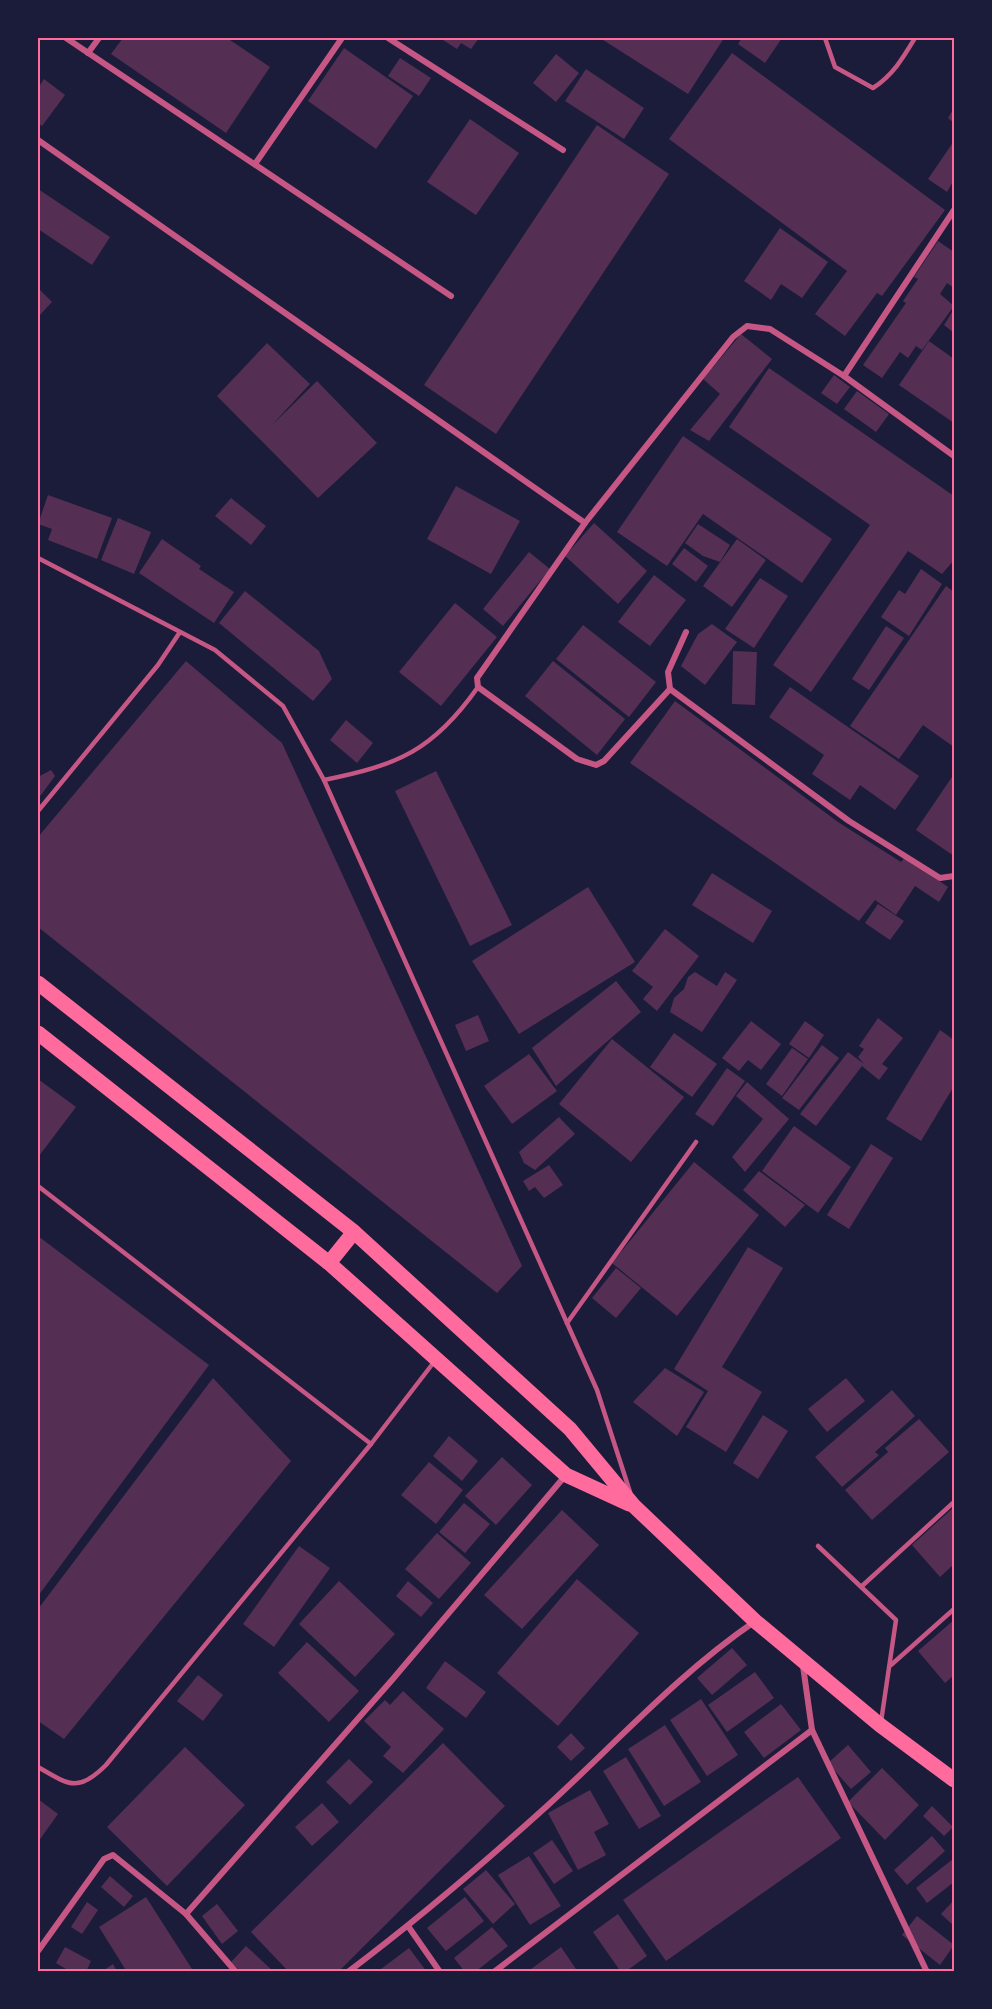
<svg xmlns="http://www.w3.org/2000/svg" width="992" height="2009" font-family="Rubik,sans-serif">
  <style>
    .building { fill: #542f53 }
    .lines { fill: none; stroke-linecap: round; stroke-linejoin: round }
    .service { stroke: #c65784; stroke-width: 4.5 }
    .minor { stroke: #c65784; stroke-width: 6 }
    .primary { stroke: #ff6b9d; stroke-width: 15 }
    .neatline { fill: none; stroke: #ff6b9d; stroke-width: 2 }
  </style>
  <rect width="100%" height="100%" fill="#1b1b3a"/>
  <!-- building -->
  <g class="building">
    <polygon points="123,38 227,38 270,67 226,133 111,54"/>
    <polygon points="440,38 479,38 471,49 461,43 457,49"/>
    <polygon points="600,38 724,38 688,94"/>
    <polygon points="742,38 782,38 765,63 738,44"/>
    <polygon points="344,48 413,96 376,149 308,101"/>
    <polygon points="732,53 945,210 882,296 877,293 845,336 815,314 847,271 669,139"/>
    <polygon points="556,54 579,73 556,102 533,83"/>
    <polygon points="400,58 431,78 419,96 388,76"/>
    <polygon points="586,69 644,108 624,139 565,101"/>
    <polygon points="44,79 65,95 42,126 38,123 38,88"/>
    <polygon points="954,108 954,123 948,118"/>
    <polygon points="470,119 519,153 476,215 427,182"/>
    <polygon points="597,125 669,174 496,434 424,385"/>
    <polygon points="954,141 954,180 947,192 928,179"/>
    <polygon points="38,189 110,237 92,265 38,229"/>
    <polygon points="780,228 828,262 802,298 781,284 771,300 744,281"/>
    <polygon points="938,241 954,252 954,288 947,283 940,294 954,306 922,350 916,346 908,358 900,352 882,378 863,365 906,303 903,301 918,279 914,277"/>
    <polygon points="38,288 52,302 38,317"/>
    <polygon points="954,309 954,333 944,325"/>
    <polygon points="741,334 772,359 709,441 690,430 720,394 703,379"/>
    <polygon points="929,341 954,359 954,423 899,385"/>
    <polygon points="267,343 310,384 271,426 317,381 377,443 318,498 217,396"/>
    <polygon points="769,368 954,496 954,560 942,574 908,551 811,692 773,665 870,525 729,427"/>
    <polygon points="834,375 850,387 837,404 821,393"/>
    <polygon points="857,391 889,414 876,432 844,409"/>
    <polygon points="683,436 832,539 802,583 703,514 667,566 617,532"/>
    <polygon points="456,486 520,521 491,574 427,539"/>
    <polygon points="48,495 112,518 97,559 48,540 52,529 38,524"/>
    <polygon points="231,498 266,526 251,545 215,516"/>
    <polygon points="118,518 151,532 134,574 101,560"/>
    <polygon points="594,523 647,571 618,604 565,556"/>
    <polygon points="698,524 730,545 720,562 703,556 685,543"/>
    <polygon points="162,539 201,566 199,569 234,592 214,623 139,573"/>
    <polygon points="737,539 766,560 732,607 703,586"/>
    <polygon points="684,548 708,566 696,582 672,564"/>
    <polygon points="529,552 550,569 503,626 483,609"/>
    <polygon points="921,569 942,584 909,636 881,617 899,590 905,594"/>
    <polygon points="654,575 686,600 650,646 618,622"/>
    <polygon points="760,578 788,596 754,648 725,629"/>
    <polygon points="946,586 954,592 954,747 923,725 899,759 850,726"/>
    <polygon points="245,591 319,651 332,679 313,701 219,623"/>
    <polygon points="455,603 497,637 441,706 399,672"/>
    <polygon points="712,624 737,642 705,685 681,666 698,634"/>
    <polygon points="583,625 656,682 629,717 556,659"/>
    <polygon points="886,626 904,638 869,690 852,679"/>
    <polygon points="733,651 757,652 755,705 732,704"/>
    <polygon points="186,661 282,743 522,1266 497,1293 38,927 38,837"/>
    <polygon points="553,661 625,719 597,755 525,696"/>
    <polygon points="790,687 919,776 895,810 860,785 850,800 812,774 824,755 769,717"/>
    <polygon points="675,701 838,822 901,862 905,857 948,887 939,902 915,886 896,915 875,900 859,921 630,763"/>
    <polygon points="346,720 373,743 357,763 330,740"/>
    <polygon points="51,770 55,776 38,799 38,777"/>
    <polygon points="436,771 512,925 470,946 395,791"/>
    <polygon points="954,774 954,856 916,830"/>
    <polygon points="712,873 772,911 753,943 692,905"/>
    <polygon points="588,887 635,962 519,1034 472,961"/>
    <polygon points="878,904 904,921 890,940 865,923"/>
    <polygon points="665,929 699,956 657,1011 643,999 653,987 632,971"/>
    <polygon points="695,972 717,986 725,972 737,980 702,1032 670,1012 674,998 684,989 688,977"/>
    <polygon points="616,981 641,1012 556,1086 532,1048"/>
    <polygon points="478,1015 489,1041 466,1051 455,1025"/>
    <polygon points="878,1018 903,1038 882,1064 888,1068 879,1080 862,1066 816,1126 800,1114 848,1052 864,1064 858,1057 864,1049 859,1046"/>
    <polygon points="751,1021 781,1044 761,1070 748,1060 739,1071 722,1058"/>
    <polygon points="805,1021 824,1035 809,1058 789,1044"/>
    <polygon points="940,1030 954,1040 954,1086 921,1141 886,1119"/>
    <polygon points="674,1033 717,1064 692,1097 650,1067"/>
    <polygon points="612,1039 684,1097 631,1162 559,1104"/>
    <polygon points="822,1045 839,1058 799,1110 782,1098"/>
    <polygon points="792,1048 808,1059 782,1096 766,1084"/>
    <polygon points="529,1054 557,1091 512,1124 484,1086"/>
    <polygon points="727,1068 745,1081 713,1126 695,1114"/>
    <polygon points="38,1079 76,1107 39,1156 38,1155"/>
    <polygon points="747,1082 789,1119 745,1172 732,1157 763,1119 736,1096"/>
    <polygon points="559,1117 575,1134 535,1170 524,1163 519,1152"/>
    <polygon points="794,1126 851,1167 818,1213 762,1171"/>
    <polygon points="871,1144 893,1158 849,1229 827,1215"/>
    <polygon points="694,1162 759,1215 677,1316 612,1263"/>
    <polygon points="549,1165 563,1185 544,1198 535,1187 529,1191 523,1181"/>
    <polygon points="759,1171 805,1205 785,1227 743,1190"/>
    <polygon points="38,1236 209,1365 38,1596"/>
    <polygon points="748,1247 783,1268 722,1367 762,1392 726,1452 686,1427 708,1391 674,1369"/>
    <polygon points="616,1268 641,1288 616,1318 592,1298"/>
    <polygon points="665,1368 704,1392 677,1436 633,1402"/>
    <polygon points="213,1378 291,1461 64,1739 38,1721 38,1609"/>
    <polygon points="846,1378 865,1401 827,1432 808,1409"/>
    <polygon points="892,1390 915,1416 875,1452 879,1455 842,1487 815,1457"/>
    <polygon points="763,1415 788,1431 758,1479 733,1463"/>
    <polygon points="919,1419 949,1452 872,1520 845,1490 888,1452 885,1448"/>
    <polygon points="449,1436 478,1461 462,1481 433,1456"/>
    <polygon points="502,1457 532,1485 496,1525 465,1496"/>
    <polygon points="429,1462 463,1490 436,1524 401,1495"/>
    <polygon points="464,1503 490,1524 465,1553 439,1532"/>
    <polygon points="954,1507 954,1564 940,1577 912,1545"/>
    <polygon points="562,1510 599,1545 522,1629 484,1595"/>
    <polygon points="437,1533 471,1563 439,1599 405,1569"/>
    <polygon points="299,1546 330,1568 274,1647 243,1624"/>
    <polygon points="577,1579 639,1633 558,1726 497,1673"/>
    <polygon points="339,1581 395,1634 355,1677 299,1624"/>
    <polygon points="408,1581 433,1603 421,1617 396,1596"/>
    <polygon points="954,1620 954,1675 945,1683 918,1651"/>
    <polygon points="307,1642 359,1691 329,1722 278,1673"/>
    <polygon points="732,1648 747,1665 712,1695 697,1678"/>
    <polygon points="445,1661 486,1692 466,1718 426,1688"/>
    <polygon points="755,1672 774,1698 727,1732 708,1705"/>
    <polygon points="198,1675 223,1695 203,1721 177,1701"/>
    <polygon points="403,1691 444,1729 403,1773 383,1756 391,1747 364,1721 385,1700 390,1705"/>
    <polygon points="701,1699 738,1755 707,1776 670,1720"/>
    <polygon points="781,1704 801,1730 764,1758 744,1732"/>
    <polygon points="665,1725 701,1782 664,1806 628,1749"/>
    <polygon points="571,1733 585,1748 571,1761 557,1747"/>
    <polygon points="443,1743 505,1806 338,1972 289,1972 251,1932"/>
    <polygon points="848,1745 871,1772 851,1789 828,1763"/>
    <polygon points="185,1747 245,1805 167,1886 107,1827"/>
    <polygon points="626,1757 661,1816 639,1829 603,1771"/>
    <polygon points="349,1759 373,1782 350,1805 326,1782"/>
    <polygon points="882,1768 919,1805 885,1840 848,1802"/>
    <polygon points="798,1777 841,1838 666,1961 623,1900"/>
    <polygon points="590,1790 609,1824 594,1832 606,1855 578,1870 548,1813"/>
    <polygon points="38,1799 58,1814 38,1842"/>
    <polygon points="322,1803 339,1822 312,1846 295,1827"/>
    <polygon points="932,1806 953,1827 944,1836 923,1816"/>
    <polygon points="932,1836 945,1851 907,1885 894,1870"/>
    <polygon points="552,1840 573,1871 554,1884 533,1853"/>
    <polygon points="529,1856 561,1906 530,1925 498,1875"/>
    <polygon points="953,1859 954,1882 927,1903 916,1888"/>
    <polygon points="486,1870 515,1904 493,1924 463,1889"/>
    <polygon points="110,1876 133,1896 124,1907 101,1887"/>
    <polygon points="146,1897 192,1969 188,1972 127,1972 99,1927"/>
    <polygon points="465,1897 484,1921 446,1951 427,1928"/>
    <polygon points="954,1900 954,1926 941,1914"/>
    <polygon points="87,1902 98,1910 82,1934 71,1927"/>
    <polygon points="217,1904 238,1931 222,1944 202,1916"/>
    <polygon points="618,1914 647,1956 625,1972 621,1972 593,1932"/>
    <polygon points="917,1916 954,1945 940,1965 902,1935"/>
    <polygon points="492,1927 508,1946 475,1972 465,1972 454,1958"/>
    <polygon points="246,1946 274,1972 241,1972 231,1962"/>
    <polygon points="65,1947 91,1961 86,1972 71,1972 56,1963"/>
    <polygon points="561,1947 578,1972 523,1972 531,1969"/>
    <polygon points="409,1948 427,1972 377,1972"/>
    <polygon points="113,1964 117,1972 101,1972"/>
  </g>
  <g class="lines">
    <!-- service -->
    <g class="service">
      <path d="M825,38L835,67L873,88C893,75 903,58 915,38"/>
      <polyline points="38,558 215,650 283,706 324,780 597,1390 630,1492"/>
      <path d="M324,780C398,765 433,751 478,687"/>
      <polyline points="38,811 158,665 180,632"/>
      <polyline points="38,1186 371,1444"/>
      <polyline points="567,1323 696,1142"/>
      <polyline points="818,1546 896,1620 881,1722"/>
      <polyline points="862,1586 954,1502"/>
      <polyline points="891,1665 954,1609"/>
      <path d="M38,1767C69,1785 78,1793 106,1765L371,1444L434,1362"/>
    </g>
    <!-- minor -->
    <g class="minor">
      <polyline points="66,38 451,296"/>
      <polyline points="388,38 563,150"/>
      <polyline points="88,53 99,38"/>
      <polyline points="38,140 585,523"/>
      <polyline points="255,164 342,38"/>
      <polyline points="844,376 954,210"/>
      <polyline points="686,632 668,672 670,689 849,821 940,878 954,876"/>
      <polyline points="670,689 604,761 596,765 577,759 478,687 477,678 585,523 733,337 747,326 770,329 844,376 954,456"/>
      <polyline points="803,1666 812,1730 927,1972"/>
      <polyline points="186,1914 392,1680 565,1476"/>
      <polyline points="408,1926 440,1972"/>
      <polyline points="38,1951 104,1859 113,1855 186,1914 236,1972"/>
      <path d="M348,1972C417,1920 483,1864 547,1806C615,1744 678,1674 754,1622"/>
      <polyline points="494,1972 812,1730"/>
    </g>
    <!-- primary -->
    <g class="primary">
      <polyline points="38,983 354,1232 570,1429 634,1506 755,1621 880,1725 954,1780"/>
      <polyline points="38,1033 329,1263 566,1475 629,1504"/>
      <polyline points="329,1263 354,1232"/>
    </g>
  </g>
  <!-- border -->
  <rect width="992" height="2009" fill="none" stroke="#1b1b3a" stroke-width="78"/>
  <rect x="39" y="39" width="914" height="1931" class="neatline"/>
</svg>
